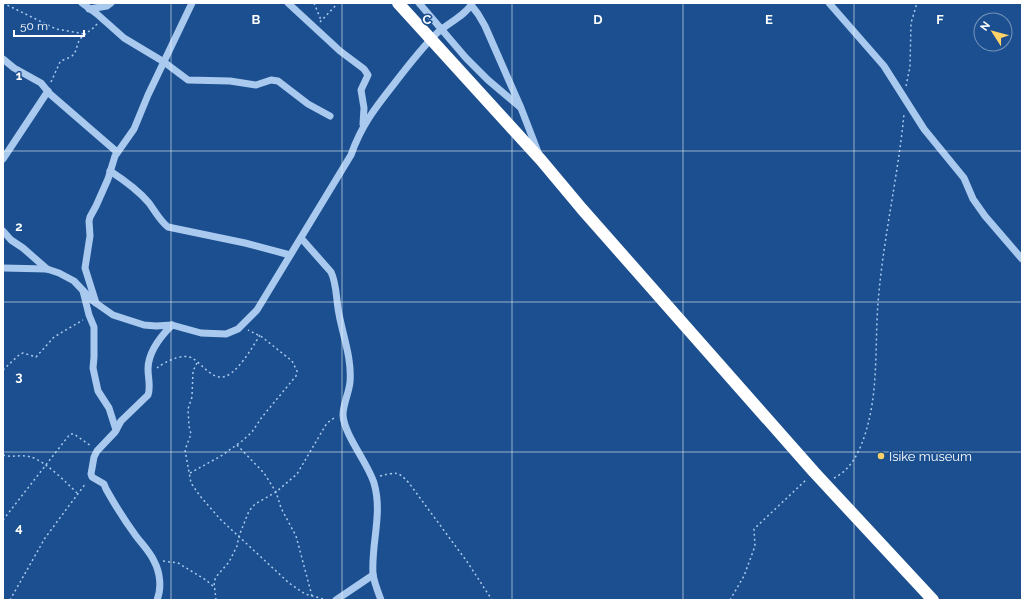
<svg xmlns="http://www.w3.org/2000/svg" width="1025" height="603" font-family="Raleway,sans-serif">
  <style>
    .lines { fill: none; stroke-linecap: round; stroke-linejoin: round }
    .path { stroke: #a9c9ee; stroke-width: 1.5; stroke-dasharray: 2 3; stroke-linecap: butt }
    .minor { stroke: #a9c9ee; stroke-width: 7 }
    .highway { stroke: #fff; stroke-width: 12 }
    .grid { fill: none; stroke: #fff; stroke-width: 1; stroke-opacity: 0.55 }
    .poi-dot { fill: #ffd166; stroke: #1b4f8f; stroke-width: 1.5 }
    .labels { text-anchor: middle; stroke-width: 3; stroke-linejoin: round; paint-order: stroke }
    .poi-label { font-size: 13px; fill: #fff; stroke: #1b4f8f; text-anchor: start }
    .grid-label { font-size: 13px; text-anchor: middle; font-weight: bold; fill: #fff; stroke: #1b4f8f; stroke-width: 3; stroke-linejoin: round; paint-order: stroke }
  </style>
  <rect width="100%" height="100%" fill="#1b4f8f"/>
  <g class="lines">
    <!-- path -->
    <g class="path">
      <polyline points="3,3 56,29 85,34"/>
      <polyline points="314,3 321,20"/>
      <polyline points="320,22 338,3"/>
      <path d="M51,82L60,62C63,59 68,59 72,56C78,51 76,42 82,37C87,32 92,30 97,24"/>
      <polyline points="906,86 910,67 911,23 917,3"/>
      <polyline points="197,363 193,371 192,397 188,409 189,426 191,434 185,450 191,483 200,496 220,519 289,583 305,594 327,600"/>
      <path d="M157,368C165,362 181,353 192,358C201,363 209,376 220,377C235,379 253,346 260,335"/>
      <polyline points="3,370 20,354 23,353 36,357 54,337 83,320"/>
      <polyline points="237,445 264,473 276,492 281,508 296,536 312,596"/>
      <path d="M3,455C12,458 22,454 31,457C45,461 67,483 77,493"/>
      <polyline points="190,473 221,456 242,441 252,432 262,417 296,376 297,371 292,361 262,337 248,330"/>
      <path d="M380,476C397,472 398,471 409,483L468,563L492,600"/>
      <path d="M834,478C855,468 864,441 869,420C878,382 875,342 878,303C883,239 898,177 904,114"/>
      <polyline points="3,520 70,434 74,434 91,446"/>
      <polyline points="163,561 178,563 206,580 214,587"/>
      <polyline points="10,600 45,538 86,483"/>
      <polyline points="216,600 214,582 216,577 229,562 237,546 239,536 249,511 255,504 276,492 297,474 327,423 334,418"/>
      <polyline points="730,600 744,576 755,546 754,529 807,479"/>
    </g>
    <!-- minor -->
    <g class="minor">
      <polyline points="82,3 97,14 124,38 164,62 188,80 230,81 256,85 271,80 278,81 308,104 330,116"/>
      <polyline points="288,3 340,51 364,69 368,75 361,90 364,108 363,124"/>
      <polyline points="419,3 466,58 488,80 520,107"/>
      <polyline points="829,3 884,66 924,129 964,178 973,199 985,216 1022,259"/>
      <polyline points="471,5 478,14 485,26 521,108 538,152"/>
      <polyline points="89,9 107,6 111,3"/>
      <polyline points="3,59 14,68 41,83 50,94 117,152"/>
      <polyline points="3,159 48,91"/>
      <path d="M110,171C124,180 138,190 149,203C155,211 160,221 168,227L245,243L290,255"/>
      <polyline points="3,231 11,240 23,248 47,269"/>
      <path d="M301,238L331,272C337,284 336,300 339,314C343,336 352,359 350,382C349,393 343,404 343,415C344,435 368,463 374,483C383,514 371,543 373,574C374,582 378,592 381,600"/>
      <path d="M3,268L47,269L59,273L74,281L93,301L113,315L144,325L156,326L172,325L201,333L226,334L238,329L257,310L351,155C361,126 375,108 394,84C407,67 420,50 435,35C444,25 467,15 472,3"/>
      <polyline points="83,291 89,315 94,327 94,357 93,368 98,391 109,408 116,430"/>
      <polyline points="96,303 85,268 90,236 89,221 90,217 96,206 108,179 115,156 134,129 148,95 192,3"/>
      <path d="M157,600C162,588 160,572 154,561C150,552 142,544 136,536C125,521 115,505 106,489L104,484L92,477L91,474L94,457L97,451L115,432L121,421L148,395C151,387 148,378 148,369C148,353 161,336 172,325"/>
      <polyline points="336,600 373,575"/>
    </g>
    <!-- highway -->
    <polyline class="highway" points="398,3 541,160 582,209 814,472 933,600"/>
  </g>
  <!-- grid -->
  <path class="grid" d="M171,3V600M342,3V600M512,3V600M683,3V600M854,3V600M3,151H1022M3,302H1022M3,452H1022"/>
  <!-- markers -->
  <circle class="poi-dot" cx="881" cy="456" r="4"/>
  <g class="labels">
    <!-- poi labels -->
    <g class="poi-label">
      <text x="889" y="461">Isike museum</text>
    </g>
  </g>
  <g class="grid-label">
    <text x="256" y="24">B</text>
    <text x="427" y="24">C</text>
    <text x="598" y="24">D</text>
    <text x="769" y="24">E</text>
    <text x="940" y="24">F</text>
    <text x="19" y="80">1</text>
    <text x="19" y="231">2</text>
    <text x="19" y="381">3</text>
    <text x="19" y="532">4</text>
  </g>
  <!-- border -->
  <rect width="1025" height="603" fill="none" stroke="#ffffff" stroke-width="8"/>
  <!-- north arrow -->
  <g transform="translate(993 32) rotate(306)"><circle r="19" fill="#1b4f8f" stroke="#7695bc"/>
  <path d="M0-3L7 15L0 10L-7 15Z" fill="#ffd166"/>
  <text y="-6" font-size="11" font-weight="bold" text-anchor="middle" fill="#ffffff">N</text>
  </g>
  <!-- scale -->
  <path d="M14 30v6h70v-6" fill="none" stroke="#ffffff" stroke-width="2"/>
  <text x="20" y="30" font-size="12" fill="#ffffff" stroke="#1b4f8f" stroke-width="3" paint-order="stroke">50 m</text>
</svg>
